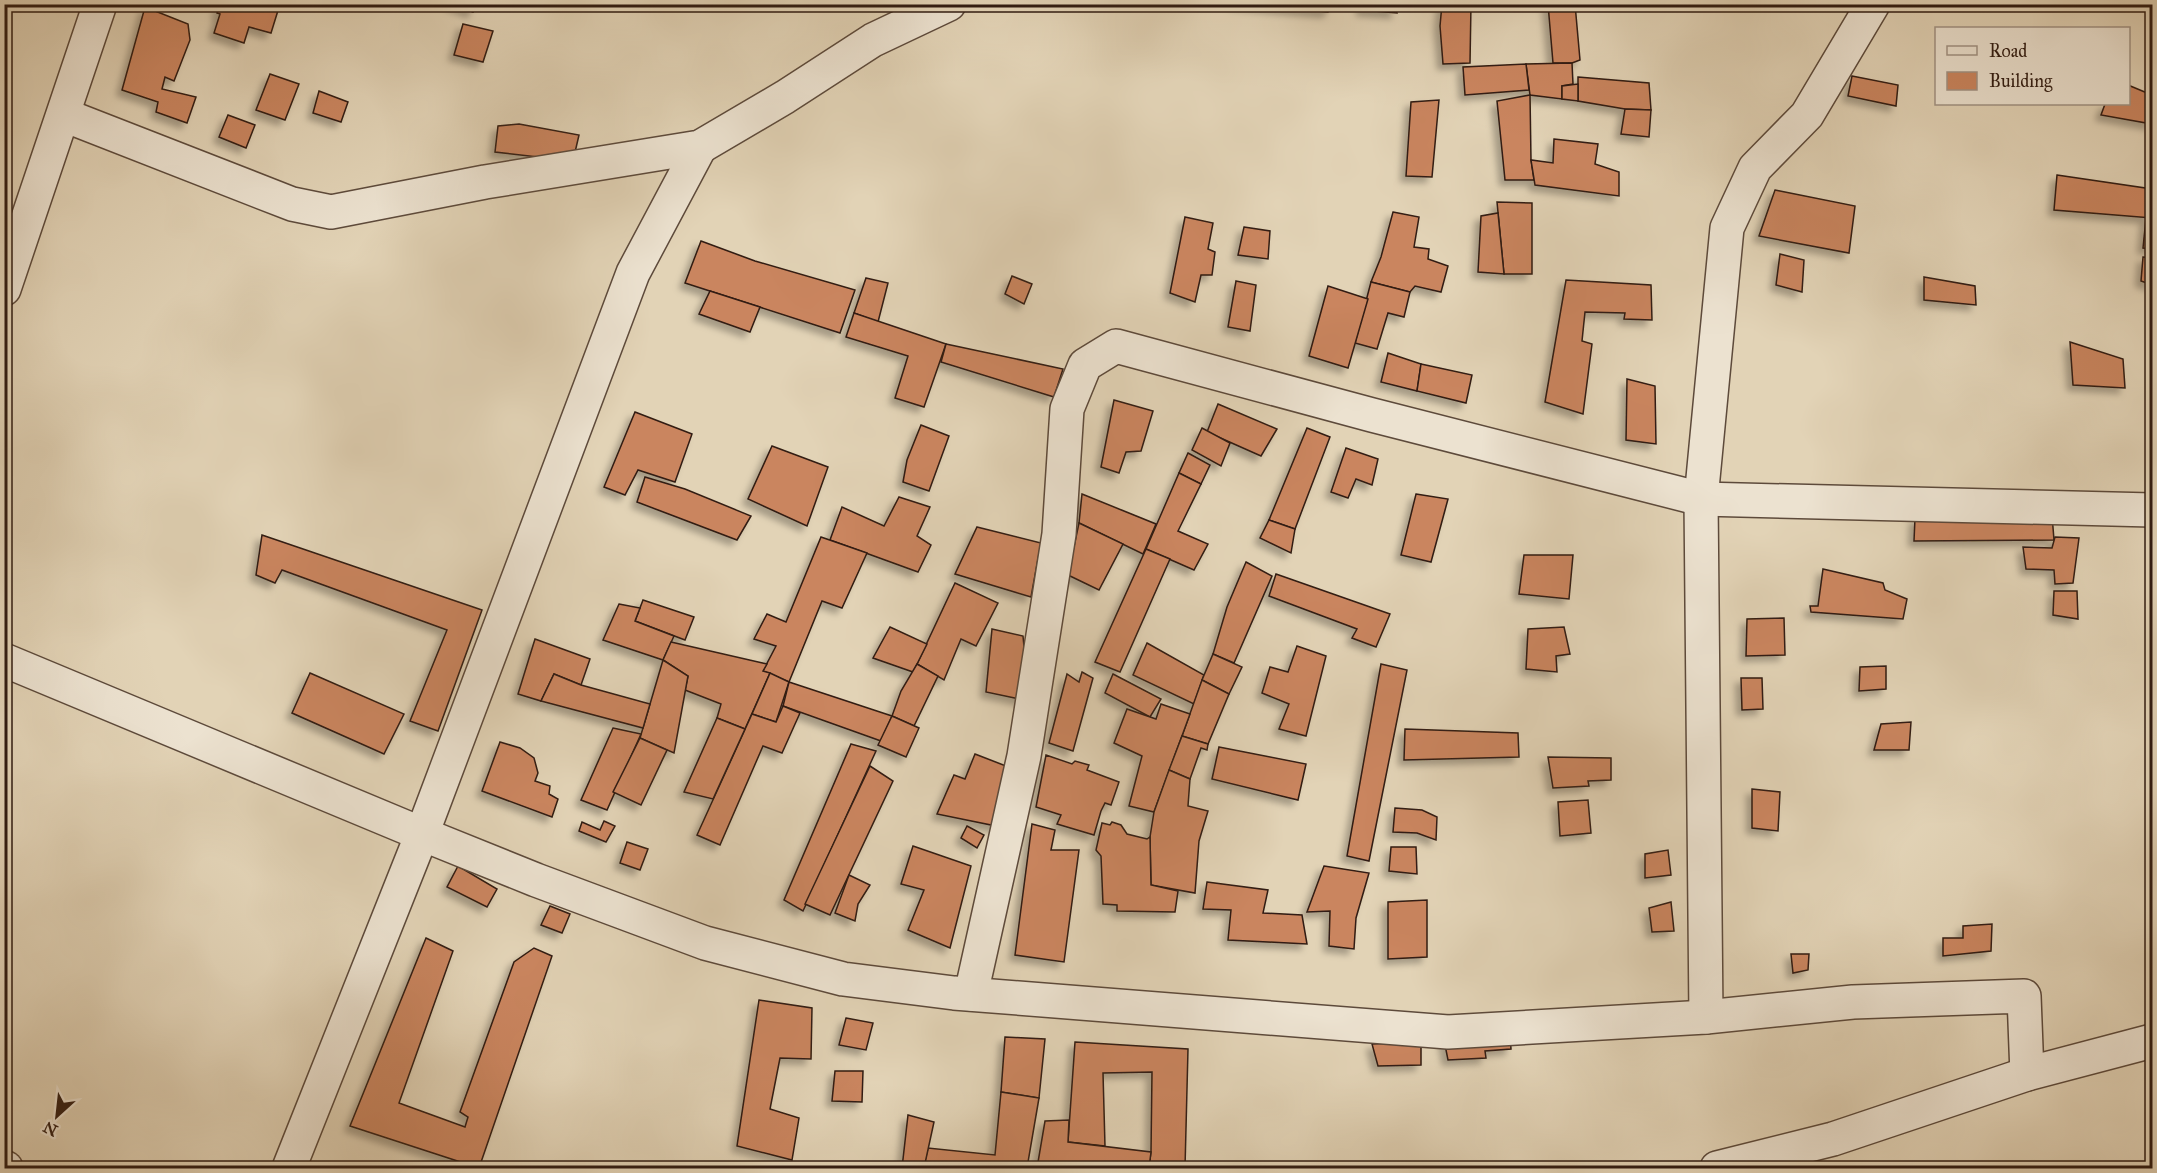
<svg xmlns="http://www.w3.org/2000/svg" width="2157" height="1173" font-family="'IM FELL Great Primer',serif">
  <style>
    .building { fill: #ca855e; stroke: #311c12; stroke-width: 1.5; filter: url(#shadow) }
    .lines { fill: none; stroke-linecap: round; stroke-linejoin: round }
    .minor-casing { stroke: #5d4a3b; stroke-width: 36 }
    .minor { stroke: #ece2d0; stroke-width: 33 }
  </style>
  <defs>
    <filter id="shadow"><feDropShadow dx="-5.5" dy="5.5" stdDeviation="3" flood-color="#0004"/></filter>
  </defs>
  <rect width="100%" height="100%" fill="#e2d3b6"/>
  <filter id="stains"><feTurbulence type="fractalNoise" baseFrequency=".00333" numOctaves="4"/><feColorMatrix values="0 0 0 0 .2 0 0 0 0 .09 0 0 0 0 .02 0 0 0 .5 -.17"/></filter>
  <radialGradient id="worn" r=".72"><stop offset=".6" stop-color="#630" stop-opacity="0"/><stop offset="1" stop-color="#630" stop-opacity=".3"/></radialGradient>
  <!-- building -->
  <g class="building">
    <polygon points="220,4 280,4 271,33 249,27 244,43 214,33 220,14 217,13"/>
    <polygon points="450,4 476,4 473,12"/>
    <polygon points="1233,4 1333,4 1328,12"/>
    <polygon points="1362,4 1395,4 1397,13 1362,10"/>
    <polygon points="1442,4 1471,4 1470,63 1443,64 1440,26"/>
    <polygon points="1548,4 1575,4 1580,60 1572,63 1553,63"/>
    <polygon points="145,7 188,24 190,40 174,81 165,77 162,89 196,97 187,123 156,112 158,102 122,90"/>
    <polygon points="463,24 493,31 483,62 454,55"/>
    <polygon points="1572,63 1573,84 1562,86 1562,99 1530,95 1526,64"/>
    <polygon points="1526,64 1529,90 1465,95 1463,67"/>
    <polygon points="270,74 299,84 285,120 256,110"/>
    <polygon points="1852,76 1898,85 1896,106 1848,96"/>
    <polygon points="1578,77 1649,83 1651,110 1625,109 1578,101"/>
    <polygon points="1578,84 1578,101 1562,99 1562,86"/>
    <polygon points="2128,85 2152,95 2152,124 2101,115 2105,104 2128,104"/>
    <polygon points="319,91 348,102 341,122 313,113"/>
    <polygon points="1530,95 1531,160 1534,180 1505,180 1497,101"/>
    <polygon points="1439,100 1432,177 1406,176 1411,102"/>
    <polygon points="1625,109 1651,110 1649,137 1621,134"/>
    <polygon points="228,115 255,125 246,148 219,137"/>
    <polygon points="519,124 579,135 573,161 495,152 498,126"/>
    <polygon points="1554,139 1598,144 1595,164 1619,172 1619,196 1535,185 1531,160 1553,163"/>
    <polygon points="2057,175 2152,189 2152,218 2054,210"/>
    <polygon points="1775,190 1855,206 1849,253 1759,236"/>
    <polygon points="1497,202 1532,203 1532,274 1504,274"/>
    <polygon points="1393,212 1419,217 1414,247 1429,249 1428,259 1448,266 1441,292 1415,286 1410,292 1371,282 1381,257"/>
    <polygon points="1498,213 1504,274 1478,272 1481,216"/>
    <polygon points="1185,217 1213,223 1208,249 1215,252 1212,275 1201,275 1195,302 1170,293"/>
    <polygon points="2146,218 2152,219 2152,249 2143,248"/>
    <polygon points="1244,227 1270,231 1268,259 1238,255"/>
    <polygon points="701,241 755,261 855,290 840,333 685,283"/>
    <polygon points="1780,254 1804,260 1802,292 1776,285"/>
    <polygon points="2143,257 2152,258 2152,285 2141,281"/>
    <polygon points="1012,276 1032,284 1024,304 1005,294"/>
    <polygon points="1924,277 1975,286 1976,305 1924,300"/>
    <polygon points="866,278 888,283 878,322 854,313"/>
    <polygon points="1566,280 1651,285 1652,320 1624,319 1625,313 1585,312 1582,341 1592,344 1583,414 1545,402"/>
    <polygon points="1236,281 1256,285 1250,331 1228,327"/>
    <polygon points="1371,282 1410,292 1404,317 1388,313 1377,349 1355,343"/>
    <polygon points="1328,286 1368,299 1348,368 1309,356"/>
    <polygon points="710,291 760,307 750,332 699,314"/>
    <polygon points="854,313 946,344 924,407 895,398 908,356 846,337"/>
    <polygon points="2070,342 2123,359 2125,388 2073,385"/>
    <polygon points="946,344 1063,369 1054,397 941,362"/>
    <polygon points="1388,353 1421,364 1417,391 1381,382"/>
    <polygon points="1421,364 1472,375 1466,403 1417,391"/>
    <polygon points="1627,379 1655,386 1656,444 1626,440"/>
    <polygon points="1114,400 1153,411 1141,451 1126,452 1119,473 1101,467"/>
    <polygon points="1218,404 1277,429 1261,456 1207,432"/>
    <polygon points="635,412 692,434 675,482 638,470 625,495 604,487"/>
    <polygon points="921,425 949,436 929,491 903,482 907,460"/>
    <polygon points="1202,428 1230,443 1221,466 1192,450"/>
    <polygon points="1307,428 1330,437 1295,529 1269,520"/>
    <polygon points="772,446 828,467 807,526 748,499"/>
    <polygon points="1346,448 1378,459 1372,485 1356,479 1348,498 1331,492"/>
    <polygon points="1188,453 1210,465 1201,484 1179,473"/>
    <polygon points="1179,473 1201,484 1178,531 1208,544 1194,570 1146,549"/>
    <polygon points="645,477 685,489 751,516 737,540 637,502"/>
    <polygon points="1082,494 1156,524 1143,554 1079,523"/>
    <polygon points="1416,494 1448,499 1431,562 1401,555"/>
    <polygon points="899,497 930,507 917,536 931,545 918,572 830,540 842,507 884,526"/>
    <polygon points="2052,515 2054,540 1914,541 1915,518"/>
    <polygon points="1269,520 1295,529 1291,553 1260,538"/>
    <polygon points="1079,523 1123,544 1099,590 1068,575"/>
    <polygon points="977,527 1041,543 1031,597 955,574"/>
    <polygon points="262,535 482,610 438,731 410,721 447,630 282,570 275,583 256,575"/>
    <polygon points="821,537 867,553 842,608 822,601 789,682 763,671 776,646 754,639 767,614 786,622"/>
    <polygon points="2055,537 2079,538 2073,583 2055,584 2054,570 2026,569 2023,547 2052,548"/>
    <polygon points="1146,549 1170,559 1120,672 1095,662"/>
    <polygon points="1524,555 1573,555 1569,599 1519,594"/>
    <polygon points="1246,562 1272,576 1234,663 1213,654 1227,607"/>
    <polygon points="1823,569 1883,583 1885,590 1907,599 1903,619 1811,612 1810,606 1818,606"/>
    <polygon points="1276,574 1390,614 1376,647 1352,638 1357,629 1269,596"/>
    <polygon points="955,583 998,603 976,646 961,639 944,680 917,664"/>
    <polygon points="2054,591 2077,591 2078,619 2053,615"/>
    <polygon points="643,600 694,617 685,640 635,621"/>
    <polygon points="619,604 640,608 635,621 674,636 663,660 603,640"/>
    <polygon points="1784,618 1785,655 1746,656 1747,619"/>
    <polygon points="890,627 927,644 913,672 873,658"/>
    <polygon points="1564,627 1570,654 1556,656 1557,672 1526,669 1528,629"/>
    <polygon points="992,629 1023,636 1029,701 986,692"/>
    <polygon points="535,639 590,659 581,685 554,674 541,701 518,694"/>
    <polygon points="671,642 767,664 763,671 770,673 745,729 717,718 721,704 685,690 688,676 663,660"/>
    <polygon points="1147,643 1204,675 1194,704 1133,675"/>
    <polygon points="1297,646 1326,656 1306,736 1279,729 1289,704 1262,693 1270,667 1288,672"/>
    <polygon points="1213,654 1242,667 1229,694 1202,680"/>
    <polygon points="663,660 688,676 674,753 640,738"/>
    <polygon points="917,664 938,676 914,726 892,716 901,691"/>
    <polygon points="1381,664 1407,670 1369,861 1347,856"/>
    <polygon points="1886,666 1886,689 1859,691 1860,667"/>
    <polygon points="1082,672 1093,678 1073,751 1049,743 1067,674 1079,682"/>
    <polygon points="310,673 404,714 384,754 292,713"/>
    <polygon points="770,673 789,682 776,722 752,714"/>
    <polygon points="554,674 581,685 650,704 643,728 541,701"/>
    <polygon points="1113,674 1161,699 1150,717 1105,693"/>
    <polygon points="1741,678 1762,678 1763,709 1742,710"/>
    <polygon points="1202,680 1229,694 1208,744 1182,736"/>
    <polygon points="789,682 892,716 881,741 783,706"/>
    <polygon points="1161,704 1190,714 1154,812 1129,806 1142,756 1114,743 1127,709 1156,719"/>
    <polygon points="783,706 800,713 782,753 763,746 720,845 697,835 752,714 776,722"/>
    <polygon points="892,716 919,728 906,757 878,745"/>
    <polygon points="717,718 745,729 713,799 684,792"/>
    <polygon points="1911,722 1909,750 1874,750 1881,724"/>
    <polygon points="613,728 641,734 607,810 581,800"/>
    <polygon points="1405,729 1518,733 1519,757 1404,760"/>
    <polygon points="1182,736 1208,744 1207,750 1201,748 1190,779 1169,770"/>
    <polygon points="640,738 667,750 641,805 613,792"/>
    <polygon points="500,742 520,748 534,758 538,773 535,781 550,786 549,794 558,799 552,817 482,791"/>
    <polygon points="851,744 876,751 803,911 784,900"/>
    <polygon points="1219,747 1306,764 1298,800 1212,779"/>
    <polygon points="975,754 1006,766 1001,827 937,814 954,775 965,779"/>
    <polygon points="1046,755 1072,764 1075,761 1089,765 1087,770 1119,782 1111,805 1105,803 1101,811 1094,835 1057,824 1061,815 1036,807"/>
    <polygon points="1548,757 1611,758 1611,780 1588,781 1589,786 1553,788"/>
    <polygon points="870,766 893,781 830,915 805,904"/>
    <polygon points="1169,770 1190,779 1188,806 1208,811 1199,841 1195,893 1151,885 1150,837 1154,812"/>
    <polygon points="1752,789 1780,792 1778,831 1752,828"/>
    <polygon points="1588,800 1591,833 1560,836 1558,802"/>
    <polygon points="1395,808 1422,810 1437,817 1436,840 1417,833 1393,832"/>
    <polygon points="604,821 615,826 606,842 579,831 582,822 600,830"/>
    <polygon points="1112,822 1121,825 1127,834 1147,839 1150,837 1151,885 1178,891 1175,912 1117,911 1117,905 1103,904 1101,856 1096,850 1102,823 1110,825"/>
    <polygon points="1032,824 1055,830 1051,850 1079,850 1064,962 1015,955"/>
    <polygon points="967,826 984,835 977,848 961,838"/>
    <polygon points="627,842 648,849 640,870 620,863"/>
    <polygon points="913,846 971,866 950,948 908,930 924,890 901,884"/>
    <polygon points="1391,847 1416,847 1417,874 1389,871"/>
    <polygon points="1668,850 1671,875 1645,878 1645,854"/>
    <polygon points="458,866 497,889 487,907 447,887"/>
    <polygon points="1324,866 1369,873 1356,918 1354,949 1329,946 1330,911 1307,912"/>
    <polygon points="849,875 870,885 858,904 855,921 835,913"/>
    <polygon points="1207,882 1268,890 1263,913 1302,915 1307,944 1228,940 1231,910 1203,909"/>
    <polygon points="1427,900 1427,957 1388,959 1388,902"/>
    <polygon points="1671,902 1674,931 1652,932 1649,908"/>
    <polygon points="550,906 570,914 562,933 541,925"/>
    <polygon points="1992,924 1991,951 1943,956 1943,938 1963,938 1963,926"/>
    <polygon points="426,938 453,951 399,1103 465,1127 468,1117 460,1112 514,962 534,948 552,956 479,1168 350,1126"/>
    <polygon points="1791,954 1809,954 1808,970 1793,973"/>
    <polygon points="759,1000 812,1008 811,1059 780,1058 770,1109 799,1118 792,1160 737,1146"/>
    <polygon points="846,1018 873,1023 866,1050 839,1045"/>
    <polygon points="1443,1035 1510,1035 1511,1049 1485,1051 1486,1058 1448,1060"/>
    <polygon points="1005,1037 1045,1039 1039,1098 1001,1092"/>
    <polygon points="1421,1041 1421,1065 1378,1066 1372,1044"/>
    <polygon points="1075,1042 1188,1049 1185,1168 1149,1168 1151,1152 1152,1072 1103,1073 1105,1146 1068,1142"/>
    <polygon points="835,1071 863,1071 862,1102 832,1101"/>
    <polygon points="1001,1092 1039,1098 1027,1168 952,1168 924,1165 928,1148 995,1155"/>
    <polygon points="908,1115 934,1122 924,1168 902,1168"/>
    <polygon points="1069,1120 1068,1142 1151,1152 1149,1168 1037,1168 1045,1121"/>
  </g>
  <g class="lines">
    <!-- minor casing -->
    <g class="minor-casing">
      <g id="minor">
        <polyline points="64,115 292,204 331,212 485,182 700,147 785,97 873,40 949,4"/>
        <polyline points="4,289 100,4"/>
        <polyline points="4,660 422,834 536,880 705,943 843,979 954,993 1448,1032 1706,1017 1853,1002 2024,996 2027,1074"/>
        <polyline points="971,994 1024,756 1059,534 1067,409 1085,365 1116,346 1372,415 1701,499 2152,510"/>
        <polyline points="1706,1017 1701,499 1727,228 1755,168 1807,115 1873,4"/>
        <polyline points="4,1168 6,1168"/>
        <polyline points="289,1168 422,834 633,273 700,147"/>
        <polyline points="1717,1168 1833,1139 2027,1074 2152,1041"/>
      </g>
    </g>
    <!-- minor -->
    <use href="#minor" class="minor"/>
  </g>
  <!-- margin -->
  <rect width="2157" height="1173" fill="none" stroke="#e2d3b6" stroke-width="24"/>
  <rect x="6" y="6" width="2145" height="1161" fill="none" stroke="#311c12" stroke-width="3"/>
  <rect x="12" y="12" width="2133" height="1149" fill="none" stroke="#311c12" stroke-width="1.5"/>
  <!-- legend -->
  <rect x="1935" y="27" width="195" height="78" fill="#ece2d0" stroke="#a19384" stroke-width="1.5"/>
  <rect x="1947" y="46" width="30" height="9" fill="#ece2d0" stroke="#a19384" stroke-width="1.5"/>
  <text x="1989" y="57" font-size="18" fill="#311c12">Road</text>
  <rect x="1947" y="72" width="30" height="18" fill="#ca855e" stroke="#a19384" stroke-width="1.5"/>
  <text x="1989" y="87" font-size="18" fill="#311c12">Building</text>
  <!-- north arrow -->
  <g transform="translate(57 1116) rotate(207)" stroke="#ece2d0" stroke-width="4.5" paint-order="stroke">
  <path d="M0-4.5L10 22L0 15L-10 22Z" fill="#311c12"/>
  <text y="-9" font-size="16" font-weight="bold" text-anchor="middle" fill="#311c12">N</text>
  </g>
  <rect width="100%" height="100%" filter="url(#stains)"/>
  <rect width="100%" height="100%" fill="url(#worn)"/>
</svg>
